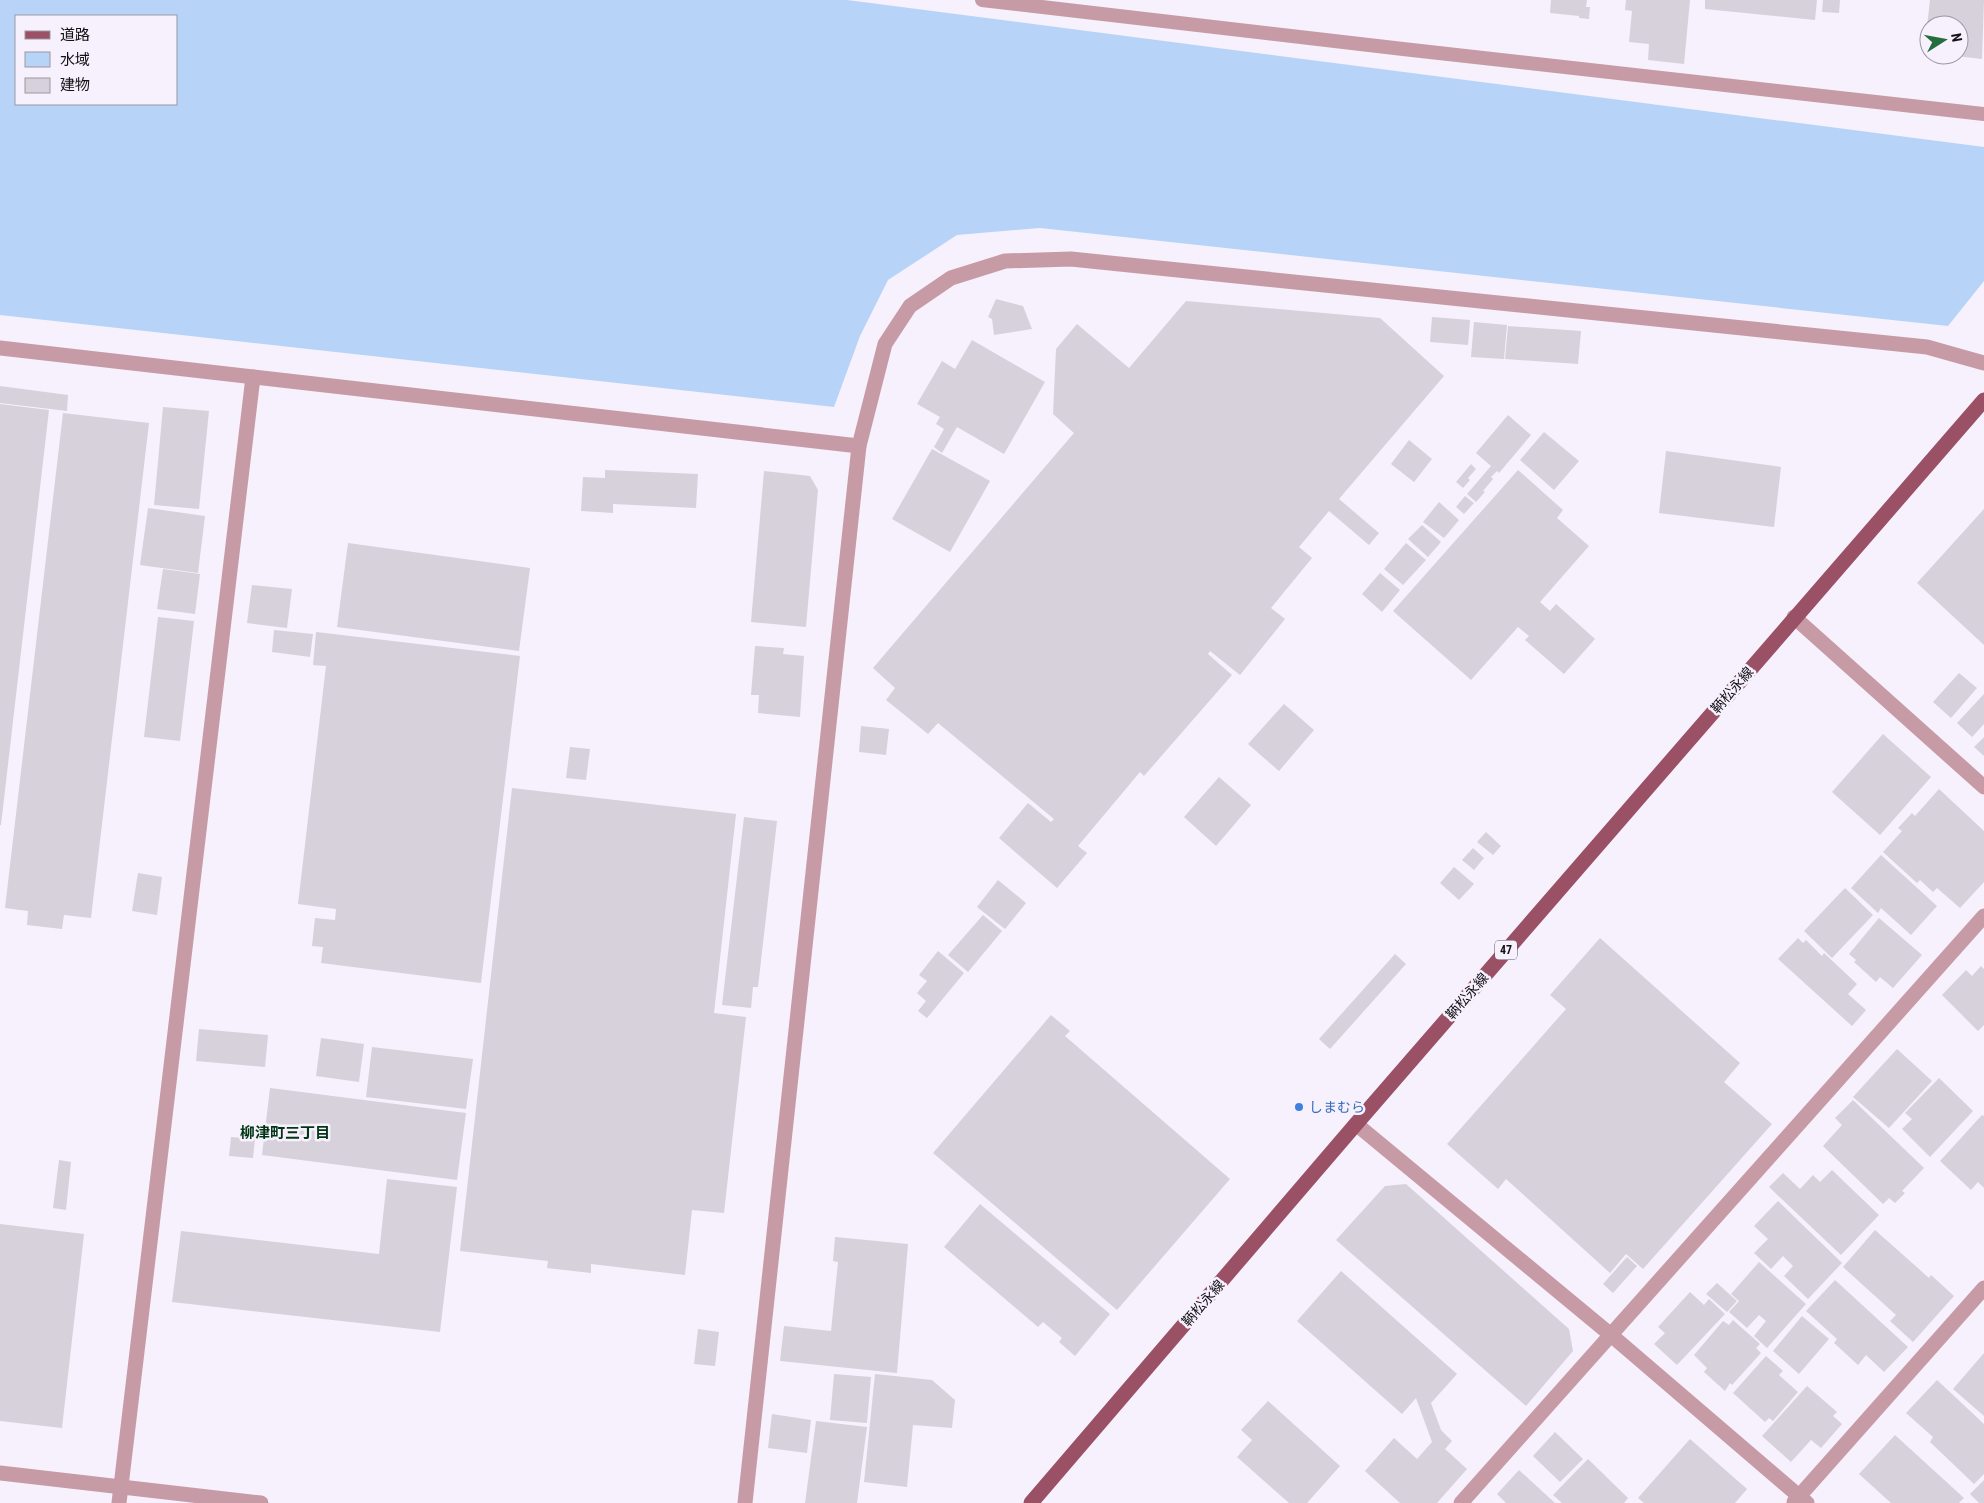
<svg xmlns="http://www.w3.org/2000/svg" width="1984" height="1503" font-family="'Roboto Condensed','Noto Sans JP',sans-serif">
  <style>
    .water { fill: #b7d4f8; fill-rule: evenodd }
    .building { fill: #d7d1db }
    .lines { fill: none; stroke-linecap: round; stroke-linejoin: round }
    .service { stroke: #c79ba5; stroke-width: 14 }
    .minor { stroke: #c79ba5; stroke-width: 15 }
    .tertiary { stroke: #c79ba5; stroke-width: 15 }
    .primary { stroke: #9a5065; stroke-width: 15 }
    .shop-dot { fill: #3f7fe0; stroke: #f6f1fc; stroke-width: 2 }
    .labels { text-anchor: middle; stroke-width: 5; stroke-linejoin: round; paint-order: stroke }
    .shield { fill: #f6f1fc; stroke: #57545a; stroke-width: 1 }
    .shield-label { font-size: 12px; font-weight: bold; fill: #131115 }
    .street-label { font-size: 14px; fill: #131115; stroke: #f6f1fc }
    .shop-label { font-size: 14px; fill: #366cbe; stroke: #f6f1fc; text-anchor: start }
    .neighbourhood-label { font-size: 15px; font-weight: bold; fill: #003514; stroke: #f6f1fc }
  </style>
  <rect width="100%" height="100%" fill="#f6f1fc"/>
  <!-- water -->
  <path class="water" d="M0,0H847L1984,147V281L1948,326L1040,228L957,235L888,280L860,336L834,407L0,315ZM16,16H176V104H16Z"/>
  <!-- building -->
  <g class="building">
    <polygon points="1551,0 1587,0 1586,7 1590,7 1589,19 1579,18 1579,16 1550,13"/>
    <polygon points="1626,0 1690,0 1684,64 1648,60 1649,44 1629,42 1632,11 1625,10"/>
    <polygon points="1705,0 1817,0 1815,20 1705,9"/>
    <polygon points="1823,0 1840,0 1839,13 1822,12"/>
    <polygon points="1930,0 1984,0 1982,59 1955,56 1959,55 1959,25 1929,25 1929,54 1924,53"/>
    <polygon points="996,299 1023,306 1032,329 994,335 992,319 988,317"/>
    <polygon points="1186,301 1380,318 1444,376 1339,499 1379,533 1369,545 1329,511 1299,547 1312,558 1271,608 1285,619 1240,675 1210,651 1208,654 1232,675 1144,776 1140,772 1078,846 1087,853 1057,888 999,838 1028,803 1051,822 1054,819 938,723 928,734 886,700 895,688 873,668 1074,433 1053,414 1056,349 1077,324 1129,368"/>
    <polygon points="1432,317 1470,320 1468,345 1430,342"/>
    <polygon points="1474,322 1507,325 1504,359 1471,357"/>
    <polygon points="1508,326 1581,331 1578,364 1505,359"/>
    <polygon points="972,340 1045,382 1004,454 957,427 942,453 934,447 944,429 936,424 940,417 917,404 942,361 955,369"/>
    <polygon points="0,386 68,395 67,411 0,403"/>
    <polygon points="0,404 49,410 1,825 0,825"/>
    <polygon points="163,407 209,411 199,509 154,505"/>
    <polygon points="63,413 149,423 91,918 64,915 62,929 27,925 28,911 5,908"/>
    <polygon points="1508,415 1531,435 1499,473 1497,471 1491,477 1493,479 1483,491 1485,492 1476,502 1467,494 1491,466 1476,453"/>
    <polygon points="1544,432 1579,461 1554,490 1520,460"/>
    <polygon points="1409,440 1432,459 1414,482 1391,464"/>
    <polygon points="932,449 990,481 950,552 892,519"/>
    <polygon points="1666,451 1781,467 1774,527 1659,513"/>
    <polygon points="1471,464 1476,469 1468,478 1470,480 1463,488 1456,482"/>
    <polygon points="605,470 698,474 696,508 613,504 613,513 581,511 583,477 605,478"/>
    <polygon points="1518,470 1563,510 1557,518 1589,546 1540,602 1550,611 1556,604 1595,639 1564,674 1525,640 1529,636 1518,627 1471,680 1393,611"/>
    <polygon points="764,471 810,476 818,490 806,627 751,622"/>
    <polygon points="1465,496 1474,503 1464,514 1456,507"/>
    <polygon points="1439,502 1459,520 1444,538 1423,522"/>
    <polygon points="148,508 205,516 198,573 140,565"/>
    <polygon points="1984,509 1984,645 1917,583"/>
    <polygon points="1422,525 1441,542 1428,557 1408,539"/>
    <polygon points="348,543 530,568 519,651 337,627"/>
    <polygon points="1406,543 1426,560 1403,585 1384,569"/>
    <polygon points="163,569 200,574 195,614 157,609"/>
    <polygon points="1380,573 1400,590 1382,612 1362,594"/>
    <polygon points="252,585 292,589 287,628 247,623"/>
    <polygon points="158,617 194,621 180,741 144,737"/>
    <polygon points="274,630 313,634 310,657 272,652"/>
    <polygon points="316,632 520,656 481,983 321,963 323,947 312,946 315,918 335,920 336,909 298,904 326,666 313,665"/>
    <polygon points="755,646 784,648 783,654 804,656 800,717 758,713 759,695 751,695"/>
    <polygon points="1959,673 1977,688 1951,718 1933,702"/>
    <polygon points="1984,694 1984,724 1972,737 1957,723"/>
    <polygon points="1284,704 1314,730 1279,771 1248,744"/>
    <polygon points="861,726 889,729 886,755 859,752"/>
    <polygon points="1883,734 1931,777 1880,835 1832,792"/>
    <polygon points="1984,737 1984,756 1974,747"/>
    <polygon points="570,747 590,749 586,780 566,778"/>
    <polygon points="1219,777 1251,805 1216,846 1184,817"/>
    <polygon points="512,788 736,814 714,1013 746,1017 724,1213 692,1210 685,1275 591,1264 591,1273 547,1268 548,1261 460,1251"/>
    <polygon points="1939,789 1984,831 1984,882 1960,908 1937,888 1933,892 1920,880 1917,883 1883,852 1902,831 1898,828 1912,813 1915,816"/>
    <polygon points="744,817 777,821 758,987 753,987 751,1008 722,1005"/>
    <polygon points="1486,832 1501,846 1493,855 1477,842"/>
    <polygon points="1473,848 1484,858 1474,870 1462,860"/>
    <polygon points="1881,855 1937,906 1911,935 1881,908 1878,913 1851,888"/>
    <polygon points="1454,867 1474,884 1459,900 1440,883"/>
    <polygon points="138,873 162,877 157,915 132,911"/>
    <polygon points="998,880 1026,903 1005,929 977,907"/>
    <polygon points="1845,888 1873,915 1832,958 1804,931"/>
    <polygon points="983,915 1002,931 968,972 948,955"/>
    <polygon points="1879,918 1922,955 1893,988 1880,977 1876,982 1854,962 1856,960 1849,954"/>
    <polygon points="1600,938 1740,1063 1724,1082 1772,1124 1643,1269 1626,1254 1610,1273 1506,1179 1498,1189 1447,1144 1566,1009 1550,995"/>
    <polygon points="1798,938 1803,943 1806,940 1822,956 1824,953 1857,984 1848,994 1866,1010 1852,1026 1778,959"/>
    <polygon points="938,951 964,973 927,1018 918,1011 926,1001 917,993 927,981 919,975"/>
    <polygon points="1395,954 1406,964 1330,1049 1319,1039"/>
    <polygon points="1981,966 1984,969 1984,1025 1978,1031 1942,995 1966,970 1972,976"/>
    <polygon points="1051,1015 1070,1031 1065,1036 1230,1179 1117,1310 933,1153"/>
    <polygon points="199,1029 268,1035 265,1067 196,1061"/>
    <polygon points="321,1038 364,1044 359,1082 316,1076"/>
    <polygon points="372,1047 473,1059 466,1109 366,1097"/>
    <polygon points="1897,1049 1932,1081 1889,1128 1853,1097"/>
    <polygon points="1939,1078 1973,1111 1930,1157 1902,1129 1912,1119 1905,1113"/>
    <polygon points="270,1088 466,1113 457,1180 262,1155"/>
    <polygon points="1853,1100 1924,1168 1902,1191 1905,1193 1895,1203 1889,1198 1883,1204 1823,1146 1842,1125 1835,1118"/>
    <polygon points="1982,1115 1984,1116 1984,1188 1978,1182 1971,1190 1940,1161"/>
    <polygon points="231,1137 255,1139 253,1158 229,1156"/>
    <polygon points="59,1160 71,1162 66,1210 53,1208"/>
    <polygon points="1832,1170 1879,1215 1841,1255 1769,1187 1783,1173 1800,1189 1813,1175 1820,1182"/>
    <polygon points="387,1179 457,1187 440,1332 172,1302 181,1231 379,1254"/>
    <polygon points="1406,1184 1569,1329 1573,1351 1526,1406 1336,1240 1385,1186"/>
    <polygon points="1778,1201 1842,1263 1808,1299 1784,1276 1793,1266 1783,1256 1771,1269 1754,1253 1768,1239 1754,1226"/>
    <polygon points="980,1204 1110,1314 1075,1356 1059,1342 1062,1338 1043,1322 1038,1327 944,1247"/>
    <polygon points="0,1224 84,1234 62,1428 0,1421"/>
    <polygon points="1875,1230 1929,1278 1931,1275 1954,1296 1913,1342 1890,1321 1896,1315 1843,1267"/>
    <polygon points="835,1237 908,1244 897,1373 780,1361 784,1326 831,1331 838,1262 833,1261"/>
    <polygon points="1627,1257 1637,1266 1613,1293 1603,1284"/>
    <polygon points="1759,1262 1806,1304 1767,1348 1754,1336 1766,1321 1759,1315 1747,1328 1729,1312 1739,1301 1731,1294"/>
    <polygon points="1341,1271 1457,1374 1431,1403 1441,1430 1452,1441 1445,1449 1467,1469 1437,1503 1400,1503 1365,1471 1394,1438 1417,1459 1432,1442 1416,1398 1402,1414 1297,1321"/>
    <polygon points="1835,1280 1908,1347 1884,1372 1866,1355 1858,1365 1834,1343 1837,1339 1806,1311"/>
    <polygon points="1717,1283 1737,1301 1727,1312 1706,1294"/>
    <polygon points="1690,1292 1704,1305 1709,1299 1725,1314 1677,1365 1654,1344 1665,1333 1658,1327"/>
    <polygon points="1802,1316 1829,1339 1799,1374 1773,1351"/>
    <polygon points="1733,1320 1760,1344 1756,1348 1761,1353 1732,1385 1730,1383 1725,1391 1704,1372 1707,1368 1694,1355 1723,1321 1729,1325"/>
    <polygon points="698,1329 719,1332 715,1366 694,1364"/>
    <polygon points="1984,1353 1984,1416 1953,1389"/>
    <polygon points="1766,1356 1783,1371 1779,1375 1798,1392 1773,1421 1769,1418 1765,1422 1733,1393"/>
    <polygon points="834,1374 871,1377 867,1423 830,1420"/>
    <polygon points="875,1374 932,1380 955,1400 952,1428 913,1425 907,1487 864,1482"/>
    <polygon points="1937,1380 1984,1424 1984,1474 1974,1484 1930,1442 1933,1437 1906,1413"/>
    <polygon points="1807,1386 1837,1412 1833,1416 1842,1424 1821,1448 1811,1440 1791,1462 1762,1436"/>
    <polygon points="1268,1401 1340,1466 1307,1503 1289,1503 1237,1457 1252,1440 1241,1430"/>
    <polygon points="772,1414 811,1420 807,1453 768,1448"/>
    <polygon points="816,1421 867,1427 857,1503 805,1503"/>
    <polygon points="1555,1432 1583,1459 1560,1482 1533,1456"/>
    <polygon points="1895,1435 1964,1498 1959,1503 1891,1503 1859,1474"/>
    <polygon points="1690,1439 1747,1489 1735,1503 1644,1503 1638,1498"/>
    <polygon points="1588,1459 1628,1498 1624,1503 1562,1503 1553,1495"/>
    <polygon points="1519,1470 1555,1503 1506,1503 1497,1494"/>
    <polygon points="1984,1480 1984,1503 1979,1503 1970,1494"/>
  </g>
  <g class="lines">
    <!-- service -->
    <polyline class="service" points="982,0 1403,49 1984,114"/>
    <!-- minor -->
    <g class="minor">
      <polyline points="0,348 859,446"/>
      <polyline points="1794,617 1984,787"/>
      <polyline points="1356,1124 1611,1335 1807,1503"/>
      <polyline points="1794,1502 1984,1288"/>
      <polyline points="119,1503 253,377"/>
      <polyline points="745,1503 859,446 885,344 910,306 951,278 1005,261 1071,259 1927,347 1984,363"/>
      <polyline points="1461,1503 1984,916"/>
    </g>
    <!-- tertiary -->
    <polyline class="tertiary" points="0,1473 261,1503"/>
    <!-- primary -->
    <polyline class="primary" points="1031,1503 1356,1124 1984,400"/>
  </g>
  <!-- markers -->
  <circle class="shop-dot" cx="1299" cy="1107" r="5"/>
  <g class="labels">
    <!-- shield labels -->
    <rect class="shield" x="1495" y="940.5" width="22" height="19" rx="4"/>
    <g class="shield-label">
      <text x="1506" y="954">47</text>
    </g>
    <!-- street labels -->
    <g class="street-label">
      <text transform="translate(1732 690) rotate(-49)" y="5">鞆松永線</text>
      <text transform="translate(1467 996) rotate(-49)" y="5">鞆松永線</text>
      <text transform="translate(1203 1303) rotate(-49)" y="5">鞆松永線</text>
    </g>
    <!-- shop labels -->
    <g class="shop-label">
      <text x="1309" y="1112">しまむら</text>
    </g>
    <!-- neighbourhood labels -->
    <g class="neighbourhood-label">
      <text x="285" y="1138">柳津町三丁目</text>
    </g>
  </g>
  <!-- legend -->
  <rect x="15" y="15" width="162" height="90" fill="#f6f1fc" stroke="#9b97a0"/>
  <rect x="25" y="31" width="25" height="8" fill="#9a5065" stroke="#9b97a0"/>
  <text x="60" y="40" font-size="15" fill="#131115">道路</text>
  <rect x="25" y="52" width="25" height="15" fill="#b7d4f8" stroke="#9b97a0"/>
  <text x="60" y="65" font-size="15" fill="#131115">水域</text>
  <rect x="25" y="78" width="25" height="15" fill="#d7d1db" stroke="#9b97a0"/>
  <text x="60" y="90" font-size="15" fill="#131115">建物</text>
  <!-- north arrow -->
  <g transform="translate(1944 40) rotate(79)"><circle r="24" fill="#f6f1fc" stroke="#9b97a0"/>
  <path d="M0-4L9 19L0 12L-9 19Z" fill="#246e3d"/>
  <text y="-8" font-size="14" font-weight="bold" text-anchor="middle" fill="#131115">N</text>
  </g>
</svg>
